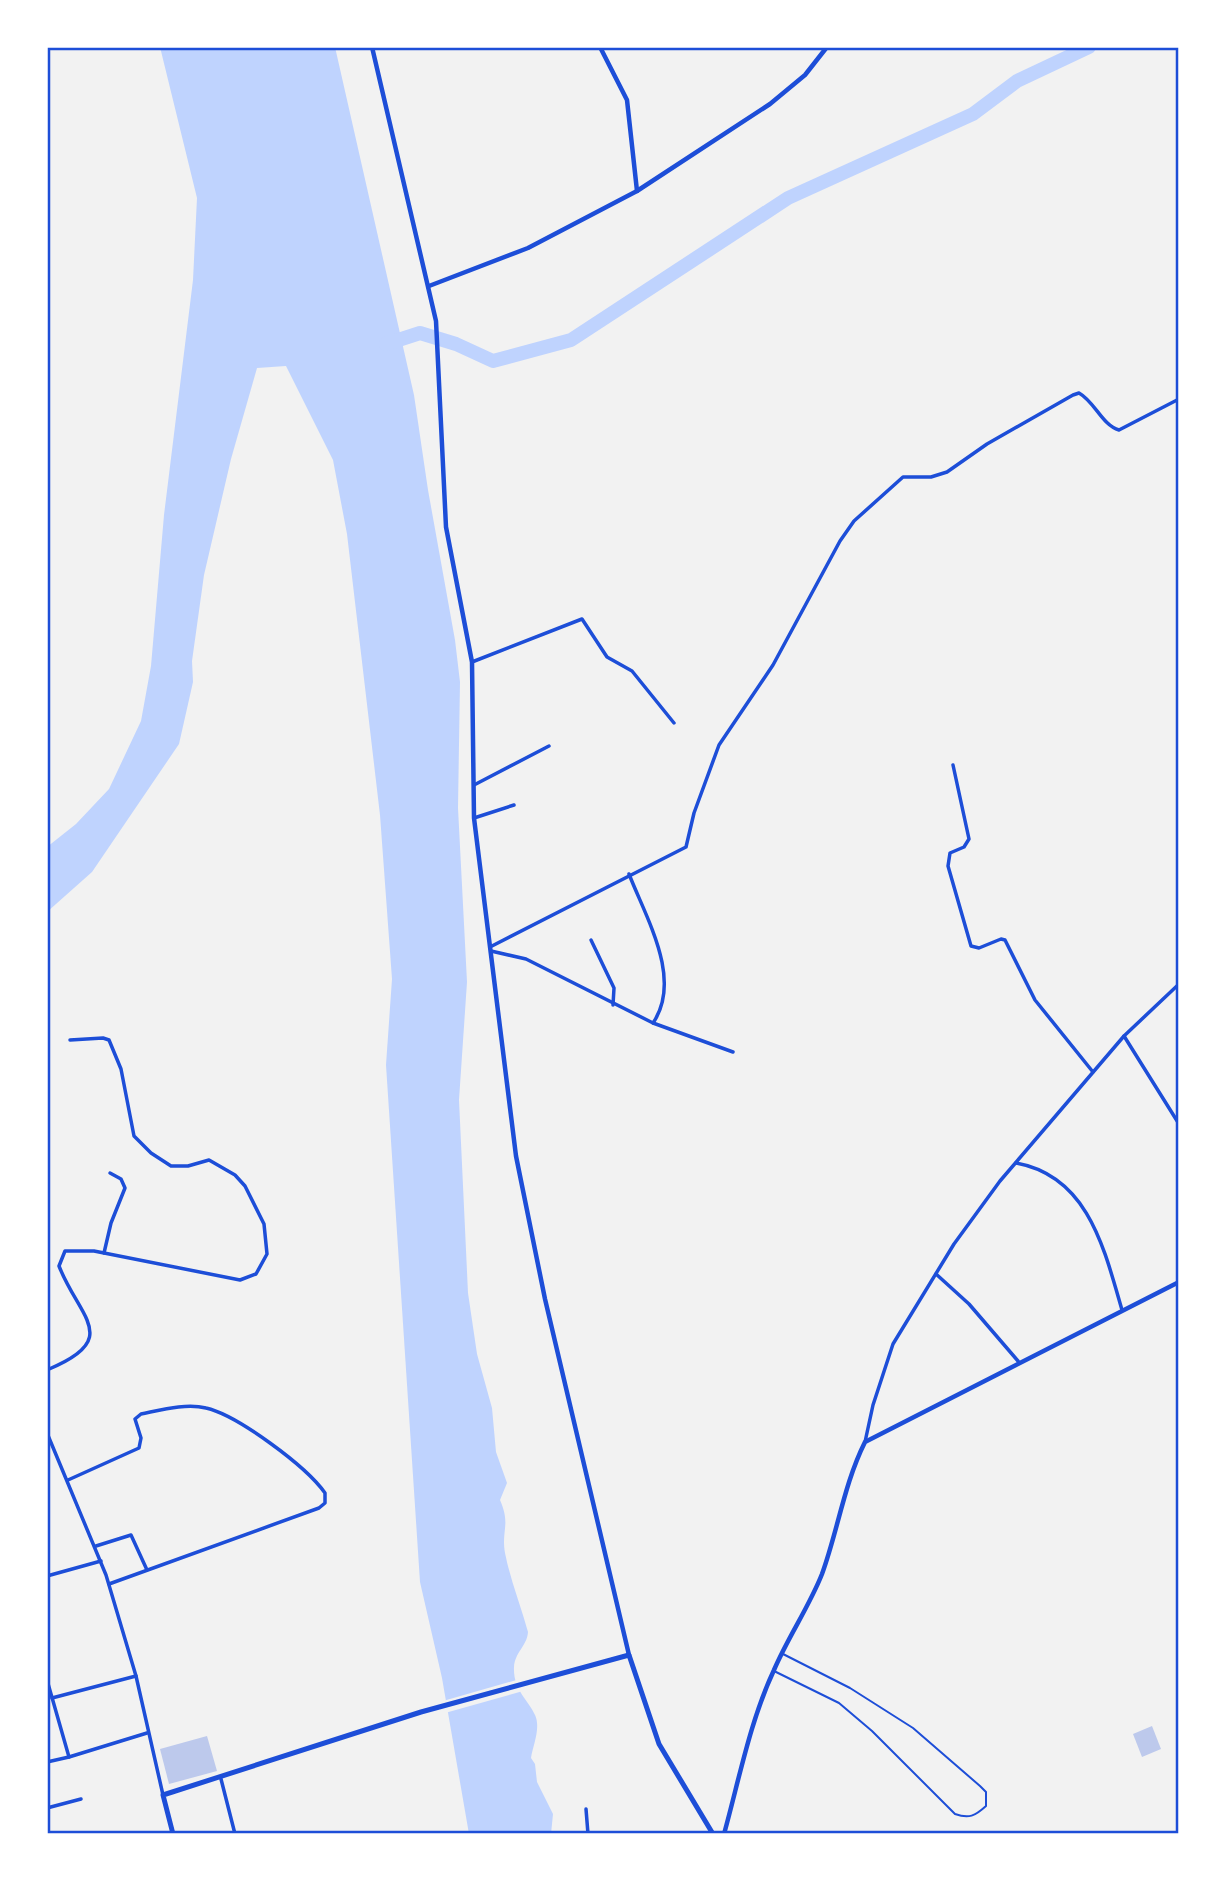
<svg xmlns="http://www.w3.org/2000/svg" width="1226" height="1881" font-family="Jost,sans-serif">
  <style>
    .water { fill: #bfd3fe }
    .pier { fill: #f2f2f2 }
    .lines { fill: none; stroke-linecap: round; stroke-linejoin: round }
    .river { stroke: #bfd3fe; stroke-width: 14 }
    .building { fill: #bdc9ec }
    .service { stroke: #1d4ed8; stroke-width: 2 }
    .minor { stroke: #1d4ed8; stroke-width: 3.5 }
    .tertiary { stroke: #1d4ed8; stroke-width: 4.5 }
    .secondary { stroke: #1d4ed8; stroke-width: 5 }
    .neatline { fill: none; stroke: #1d4ed8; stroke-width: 2.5 }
  </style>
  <rect width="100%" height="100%" fill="#f2f2f2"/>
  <!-- water -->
  <path class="water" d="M160,47H335L414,395L428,490L455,640L460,682L458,808L467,982L459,1100L468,1293L477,1354L492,1408L496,1452L507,1483L500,1500C511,1525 501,1530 505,1553C510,1579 521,1606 528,1632C527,1646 515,1652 514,1667C513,1690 528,1699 535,1715C541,1728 533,1745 531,1758L535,1764L537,1782L553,1814L551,1834H469L442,1678L420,1582L386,1065L392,979L380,815L347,534L333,460L286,366L257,368L231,459L204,575L192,661L193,682L179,744L92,872L47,912V847L76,824L109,789L141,721L151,666L164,515L193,280L197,198Z"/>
  <!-- pier -->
  <polygon class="pier" points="520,1679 523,1691 445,1713 443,1701"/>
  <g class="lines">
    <!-- river -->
    <polyline class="river" points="386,344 420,333 456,344 493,361 571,340 788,198 973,114 1017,81 1089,47"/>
  </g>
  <!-- building -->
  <g class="building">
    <polygon points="1152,1726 1161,1749 1142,1757 1133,1734"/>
    <polygon points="207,1736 217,1771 169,1784 160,1749"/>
  </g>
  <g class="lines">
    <!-- service -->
    <path class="service" d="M774,1671L839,1703L872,1731L955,1814C969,1819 975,1816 986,1806V1792L980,1786L913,1728L850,1688L783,1654"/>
    <!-- minor -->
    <g class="minor">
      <polyline points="472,662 582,619 607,657 632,671 674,723"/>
      <polyline points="953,765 969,839 964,847 950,853 948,866 971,946 979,948 1001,939 1005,940 1035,1000 1093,1072"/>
      <polyline points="474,785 549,746"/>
      <polyline points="474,818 514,805"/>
      <path d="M629,874C646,918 683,979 653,1023"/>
      <polyline points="591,940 614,988 613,1005"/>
      <path d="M490,947L686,847L694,813L719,745L773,665L840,541L854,521L903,477H931L947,472L987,444L1073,395L1079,393C1095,402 1102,425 1119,430L1179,399"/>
      <polyline points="491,951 526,959 653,1023 733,1052"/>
      <polyline points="1124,1036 1179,1124"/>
      <path d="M1016,1163C1088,1176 1104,1248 1122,1310"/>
      <polyline points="104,1253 111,1223 125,1188 121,1179 110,1173"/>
      <polyline points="936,1274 969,1304 1018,1361"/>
      <path d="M47,1370C123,1339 79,1318 59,1266L65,1251H94L240,1280L256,1274L267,1254L264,1224L245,1186L235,1175L209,1160L188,1166H171L151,1153L134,1136L121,1069L109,1040L103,1038L70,1040"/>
      <polyline points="47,1433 106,1575 136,1676 163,1795"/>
      <polyline points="865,1442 873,1405 893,1344 954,1244 1000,1181 1124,1036 1179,984"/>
      <path d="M68,1480L139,1448L141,1438L135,1419L141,1414C161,1410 186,1403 206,1408C237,1415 306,1466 325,1493V1503L319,1508L109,1584"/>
      <polyline points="96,1546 131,1535 147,1570"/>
      <polyline points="47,1576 101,1561"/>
      <polyline points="47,1680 69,1757 147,1733"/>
      <polyline points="52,1698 136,1676"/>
      <polyline points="47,1762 69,1757"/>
      <polyline points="221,1779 235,1834"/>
      <polyline points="47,1808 81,1799"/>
      <polyline points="586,1809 588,1834"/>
      <polyline points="85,1834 92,1834"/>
    </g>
    <!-- tertiary -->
    <g class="tertiary">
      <polyline points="372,47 436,321 446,527 472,662 474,818 516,1156 545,1299 629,1655"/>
      <polyline points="600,47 627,100 637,191"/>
      <polyline points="429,286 528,248 637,191 770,104 805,75 827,47"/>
      <path d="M724,1834C739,1780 750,1721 774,1670C788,1637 809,1607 822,1574C838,1530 844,1484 865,1442L1179,1282"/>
    </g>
    <!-- secondary -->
    <polyline class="secondary" points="173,1834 163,1795 421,1712 629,1655 659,1744 713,1834"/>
  </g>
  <!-- border -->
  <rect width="1226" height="1881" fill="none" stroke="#ffffff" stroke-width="98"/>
  <rect x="49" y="49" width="1128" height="1783" class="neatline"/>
</svg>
